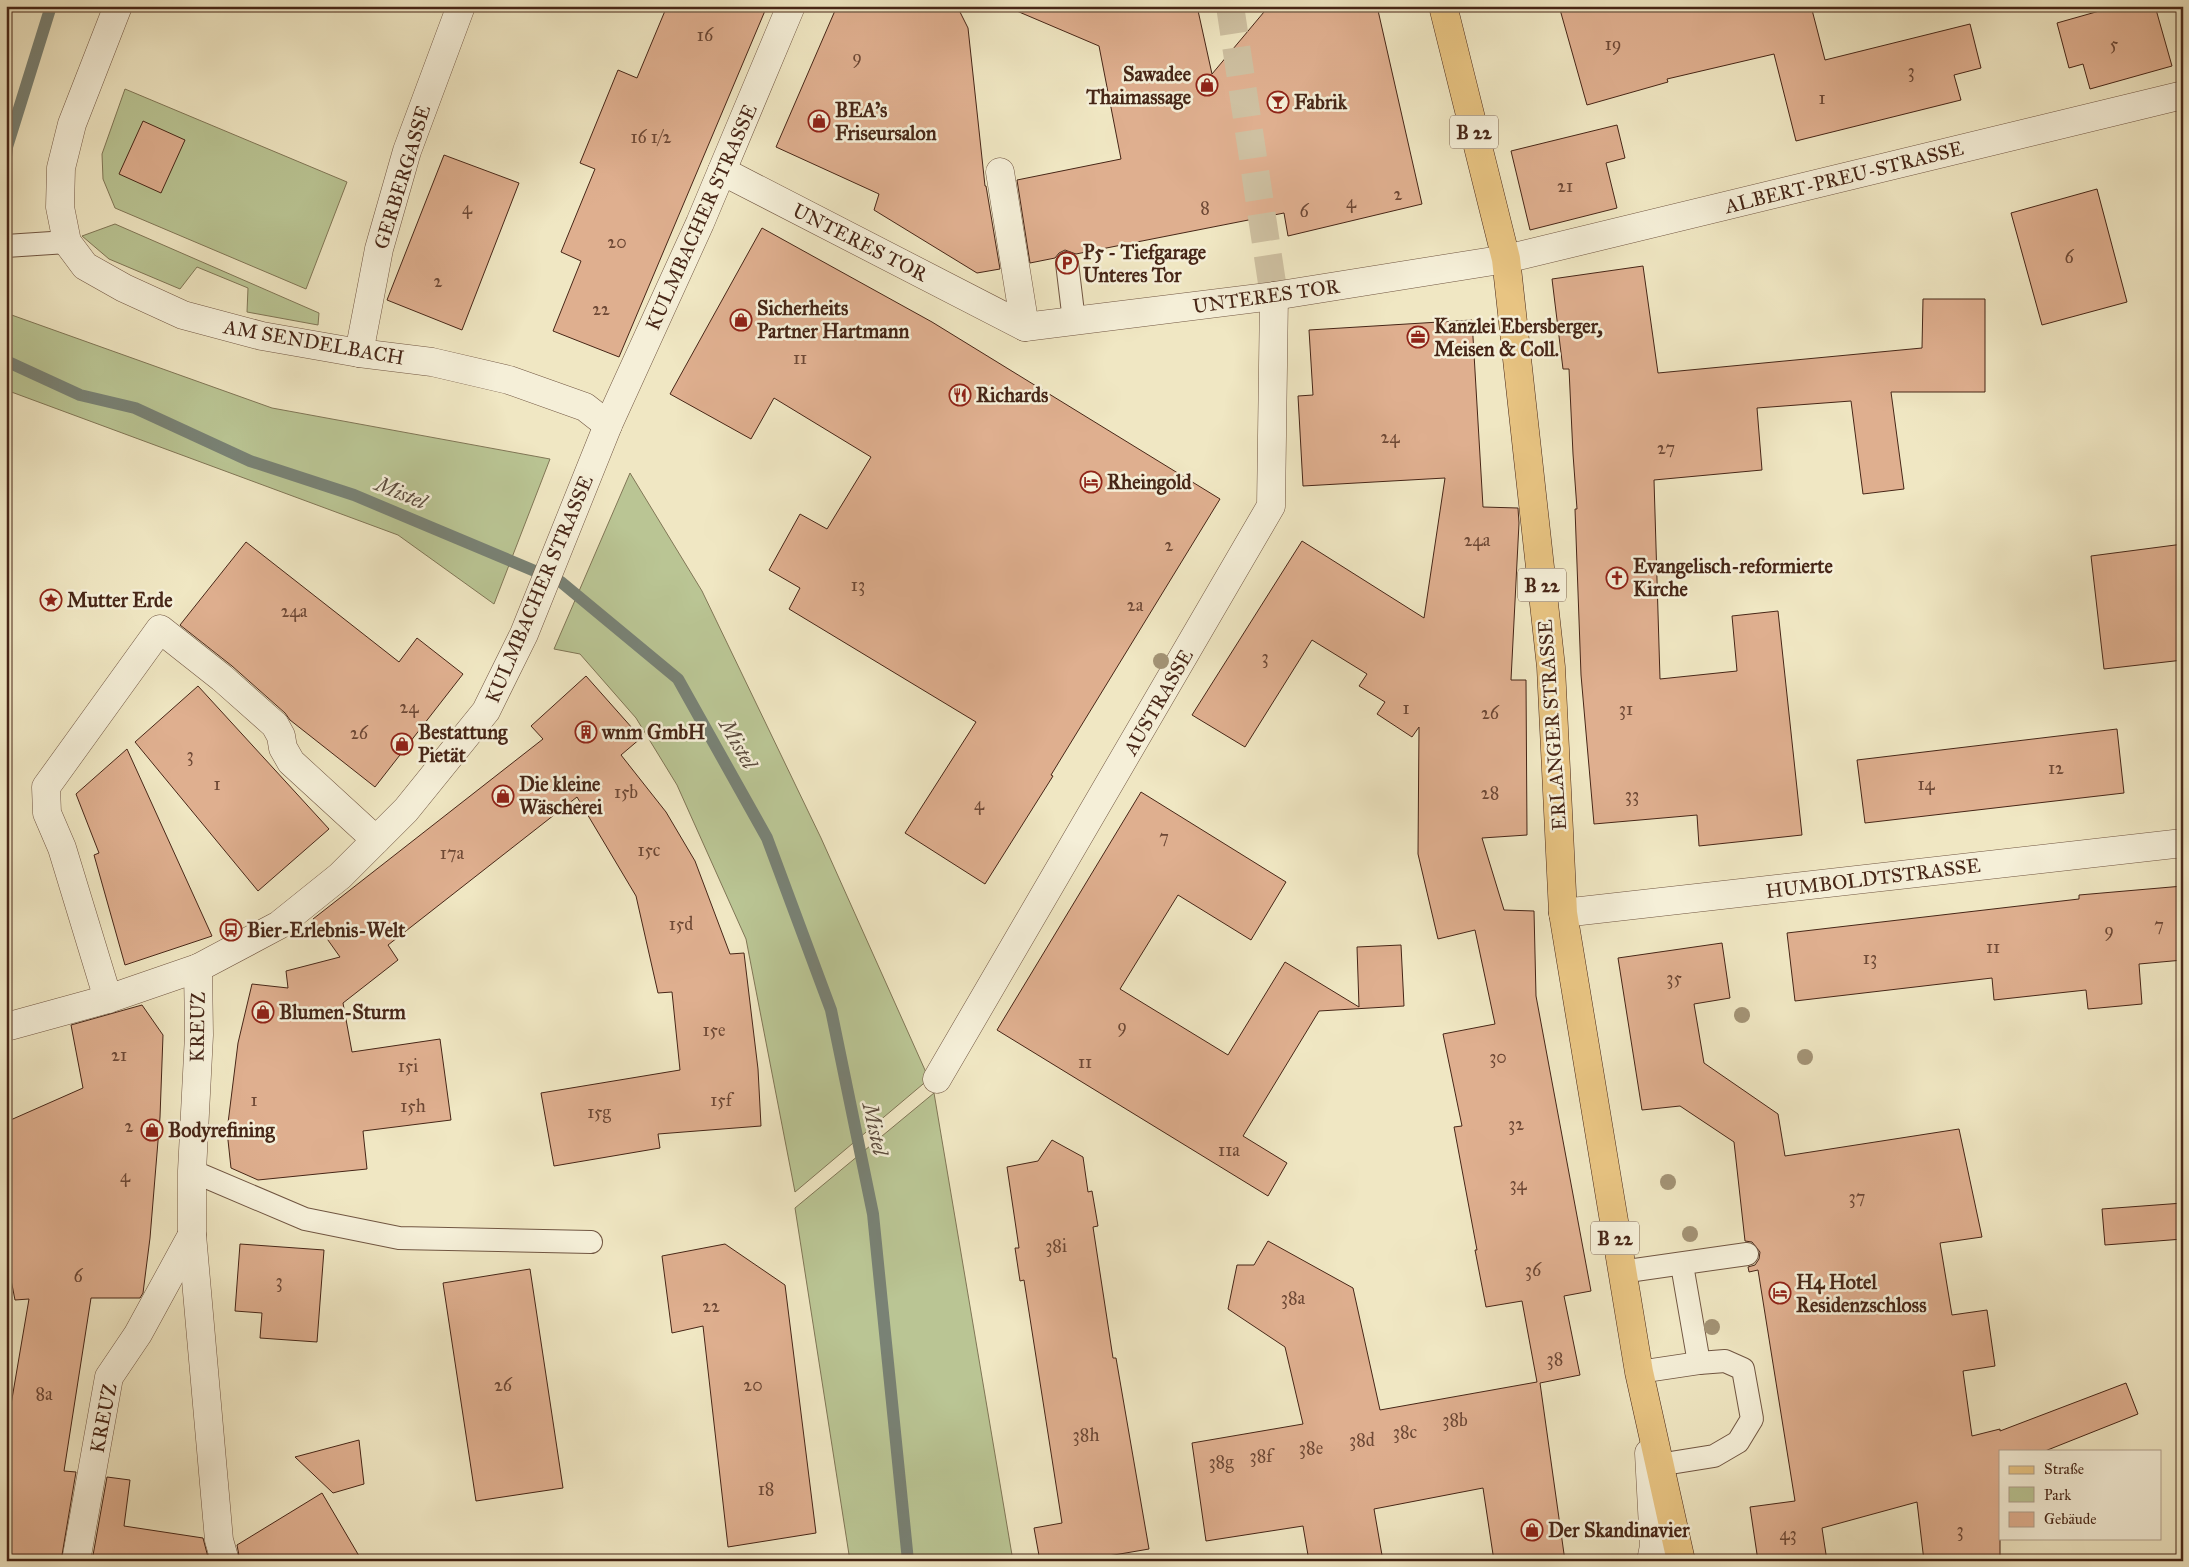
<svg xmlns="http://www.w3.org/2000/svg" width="2189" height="1567" font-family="'IM FELL Great Primer',serif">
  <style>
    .green { fill: #bac594; stroke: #807656 }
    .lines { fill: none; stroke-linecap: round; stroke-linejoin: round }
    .stream { stroke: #798275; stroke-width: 12 }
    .building { fill: #dfaf8f; stroke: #472617 }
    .street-tunnel { stroke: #cec0a1; stroke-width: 28; stroke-dasharray: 28 14; stroke-linecap: butt }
    .lane-casing { stroke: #715642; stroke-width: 24 }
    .street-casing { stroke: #715642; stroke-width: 29 }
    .primary-casing { stroke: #472617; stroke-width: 29 }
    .lane { stroke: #f5efd8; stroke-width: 22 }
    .street { stroke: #f5efd8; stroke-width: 28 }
    .primary { stroke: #e8c482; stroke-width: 28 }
    .tree { fill: #a39375 }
    .labels { text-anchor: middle; stroke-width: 5; stroke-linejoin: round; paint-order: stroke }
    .number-label { font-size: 18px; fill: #6d4835 }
    .shield { fill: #f5efd8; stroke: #7b6251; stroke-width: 1 }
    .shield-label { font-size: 19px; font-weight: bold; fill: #472617 }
    .poi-label { font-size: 20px; font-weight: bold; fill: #472617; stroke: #f5efd8; text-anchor: start }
    .street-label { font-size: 20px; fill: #472617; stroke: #f5efd8 }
    .water-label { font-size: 21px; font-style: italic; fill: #5c4c3e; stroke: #f5efd8 }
  </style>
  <rect width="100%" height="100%" fill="#f0e7c3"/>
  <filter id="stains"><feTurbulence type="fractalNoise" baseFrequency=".004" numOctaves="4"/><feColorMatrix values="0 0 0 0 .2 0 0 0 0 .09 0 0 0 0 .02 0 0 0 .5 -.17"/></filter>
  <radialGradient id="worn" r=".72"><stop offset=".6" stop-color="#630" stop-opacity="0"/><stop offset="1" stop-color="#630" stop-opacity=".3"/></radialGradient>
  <!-- green -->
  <g class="green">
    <polygon points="125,89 347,182 306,289 115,208 103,179 102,154"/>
    <polygon points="115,224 319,313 318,325 247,312 248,288 197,267 180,289 109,259 82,236"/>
    <polygon points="6,313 272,408 550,459 494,604 398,535 6,390"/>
    <polygon points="630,473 702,591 821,838 929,1079 795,1192 746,939 677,785 636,718 580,654 554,649"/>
    <polygon points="934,1093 1013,1561 850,1561 795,1208"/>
  </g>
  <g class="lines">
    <!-- stream -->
    <g class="stream">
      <polyline points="6,157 7,147 51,6"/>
      <polyline points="6,361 80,395 135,408 250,461 354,495 561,582 678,679 767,838 831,1010 873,1214 908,1561"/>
    </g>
  </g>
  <!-- building -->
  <g class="building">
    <polygon points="667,6 767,6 619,357 553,331 581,261 561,252 595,169 580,163 618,70 637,78"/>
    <polygon points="837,6 957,6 968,28 985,186 986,186 1000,269 977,273 874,210 879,194 776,147"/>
    <polygon points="1005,6 1197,6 1212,74 1269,6 1377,6 1422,204 1288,236 1284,213 1076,254 1065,250 1059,253 1055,258 1030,263 1017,180 1121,159 1099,46"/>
    <polygon points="1559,6 1811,6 1825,60 1970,24 1981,68 1954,75 1961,100 1796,141 1774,54 1667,79 1668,82 1587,105"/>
    <polygon points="2117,6 2155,6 2172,66 2090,89 2083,64 2069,68 2057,23"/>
    <polygon points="143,121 185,140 161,193 119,174"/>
    <polygon points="1617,125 1625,158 1606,163 1617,208 1530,230 1511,151"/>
    <polygon points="444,155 519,183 462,330 387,300"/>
    <polygon points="2097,189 2127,302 2042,325 2011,213"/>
    <polygon points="762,228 932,322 1220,499 1051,775 1053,776 985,884 905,833 976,722 789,609 800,588 769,570 800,514 827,529 871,457 774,398 751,439 670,394"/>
    <polygon points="1643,266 1658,373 1922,348 1923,299 1985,299 1985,392 1891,392 1904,489 1863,494 1851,401 1757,408 1762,470 1654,480 1660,679 1737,671 1732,616 1778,611 1802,835 1699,846 1697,815 1594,824 1581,675 1575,509 1577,509 1573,454 1569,369 1563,369 1552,279"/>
    <polygon points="1472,320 1483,507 1518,508 1519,523 1511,680 1526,680 1527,835 1482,838 1504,910 1534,911 1536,996 1591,1291 1564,1296 1580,1375 1540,1383 1565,1561 1494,1561 1483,1488 1374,1509 1383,1561 1309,1561 1303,1526 1206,1541 1192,1443 1303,1424 1285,1347 1228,1309 1237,1265 1254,1265 1268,1241 1353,1288 1380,1410 1537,1382 1522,1301 1486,1307 1475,1250 1477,1250 1454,1127 1462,1126 1443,1034 1495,1024 1475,930 1438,939 1418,854 1419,727 1412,737 1377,714 1385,702 1359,686 1367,674 1312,640 1245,747 1192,715 1302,541 1424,618 1445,478 1303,486 1298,396 1313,395 1309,330"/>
    <polygon points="246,542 399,662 417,638 463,674 375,787 290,720 285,713 232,666 180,625"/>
    <polygon points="2183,544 2183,660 2104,669 2091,556"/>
    <polygon points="586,676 641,738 621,755 666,812 695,861 730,954 744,953 758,1069 761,1126 658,1134 660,1148 554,1166 541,1093 680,1070 672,992 658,993 636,896 577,797 388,945 398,960 343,1003 352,1052 440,1039 451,1120 363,1131 367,1169 258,1180 231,1168 227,1131 238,1043 252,984 288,988 286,971 340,957 313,919 543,739 531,726"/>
    <polygon points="198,686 329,829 258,891 135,742"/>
    <polygon points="2117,729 2124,793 1865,823 1857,760"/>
    <polygon points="127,749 212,936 125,965 94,855 99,853 76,794"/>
    <polygon points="1141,792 1286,882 1251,940 1178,895 1120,989 1228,1055 1285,962 1359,1007 1357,947 1401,945 1404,1006 1319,1011 1243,1136 1287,1163 1268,1196 997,1030"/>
    <polygon points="2183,886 2183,960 2139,964 2142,1004 2088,1009 2086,990 1994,1000 1992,978 1795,1001 1787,933 2079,899 2079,895"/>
    <polygon points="1722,943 1730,998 1694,1004 1704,1063 1778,1114 1785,1156 1959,1129 1982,1237 1940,1243 1952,1315 1987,1310 1995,1366 1963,1371 1972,1436 2000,1429 2000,1431 2126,1383 2138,1414 2045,1451 2000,1451 2000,1561 1924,1561 1917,1502 1822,1528 1827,1561 1758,1561 1750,1507 1795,1501 1758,1270 1749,1272 1748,1267 1755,1265 1759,1259 1760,1252 1752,1242 1745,1241 1734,1142 1680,1106 1642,1110 1618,958"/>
    <polygon points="142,1005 163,1035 160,1117 150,1238 143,1293 140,1298 91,1298 64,1471 76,1472 61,1561 6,1561 6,1434 29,1299 15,1300 6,1254 6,1122 83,1088 71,1025"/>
    <polygon points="1052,1140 1083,1157 1088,1192 1092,1191 1098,1226 1093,1227 1113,1358 1116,1358 1149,1549 1079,1561 1040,1561 1034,1528 1062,1523 1024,1280 1020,1281 1015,1248 1019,1248 1007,1167 1038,1161"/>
    <polygon points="2183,1203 2183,1239 2105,1245 2102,1209"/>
    <polygon points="240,1244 324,1250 317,1342 260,1338 262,1313 235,1311"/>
    <polygon points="725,1244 785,1285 816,1533 728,1547 703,1326 672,1333 662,1256"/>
    <polygon points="530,1269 563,1488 476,1501 443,1283"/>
    <polygon points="359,1440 364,1484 333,1493 295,1457"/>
    <polygon points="107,1477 130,1480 124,1526 203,1538 209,1561 92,1561"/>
    <polygon points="322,1493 362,1561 240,1561 237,1545"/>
  </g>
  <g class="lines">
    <!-- street-tunnel -->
    <polyline class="street-tunnel" points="1230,6 1274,296"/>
    <!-- lane casing -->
    <g class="lane-casing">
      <g id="lane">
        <polyline points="6,246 67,242"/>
        <polyline points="1067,263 1074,321"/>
        <polyline points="192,1171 305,1219 399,1238 591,1242"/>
        <polyline points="1682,1265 1699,1363"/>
        <polyline points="1621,1272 1747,1254"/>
        <polyline points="1639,1372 1699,1363 1725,1361 1743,1369 1752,1419 1738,1442 1714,1456 1658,1465"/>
      </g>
    </g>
    <!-- street casing -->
    <g class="street-casing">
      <g id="street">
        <polyline points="118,6 72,124 61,168 60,207 67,242 85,266 124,288 183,315 262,336 359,353 432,362 509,380 585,407 608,425"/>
        <polyline points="722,171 1025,327 1274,296 1506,259 2183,95"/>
        <polyline points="1000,172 1025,327"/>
        <polyline points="359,353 379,249 407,151 461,6"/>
        <polyline points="1563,913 2183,843"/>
        <polyline points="198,968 199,1035 192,1171 192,1235 219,1540 225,1561"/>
        <polyline points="108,999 62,848 47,813 46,787 160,629 222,678 275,725 281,736 283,748 291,762 376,840"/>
        <polyline points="6,1027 108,999 198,968 279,925 340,876 406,810 486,711 524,634 608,425 700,223 791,6"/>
        <polyline points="937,1079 1271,506 1274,296"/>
        <polyline points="1649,1453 1654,1546 1651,1561"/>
        <polyline points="76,1561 109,1377 138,1334 192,1235"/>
      </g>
    </g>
    <!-- primary casing -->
    <g class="primary-casing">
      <polyline id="primary" points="1443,6 1506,259 1551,667 1563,913 1639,1372 1681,1561"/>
    </g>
    <!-- lane -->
    <use href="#lane" class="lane"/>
    <!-- street -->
    <use href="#street" class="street"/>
    <!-- primary -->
    <use href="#primary" class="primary"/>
  </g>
  <!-- trees -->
  <g class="tree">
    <circle cx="1161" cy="661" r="8"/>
    <circle cx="1742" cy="1015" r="8"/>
    <circle cx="1805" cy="1057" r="8"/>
    <circle cx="1668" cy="1182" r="8"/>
    <circle cx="1690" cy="1234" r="8"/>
    <circle cx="1712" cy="1327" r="8"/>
  </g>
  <!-- icons -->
  <defs>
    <g id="shop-ring" transform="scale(1.125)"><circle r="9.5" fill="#f5efd8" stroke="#8f2418" stroke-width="1.5"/><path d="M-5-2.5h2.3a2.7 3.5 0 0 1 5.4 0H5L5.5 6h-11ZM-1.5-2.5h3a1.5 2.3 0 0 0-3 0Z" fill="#8f2418"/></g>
    <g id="bar-ring" transform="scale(1.125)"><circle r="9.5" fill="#f5efd8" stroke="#8f2418" stroke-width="1.5"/><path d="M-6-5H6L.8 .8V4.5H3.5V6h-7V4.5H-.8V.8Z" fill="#8f2418"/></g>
    <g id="parking-ring" transform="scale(1.125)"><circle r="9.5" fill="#f5efd8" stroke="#8f2418" stroke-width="1.5"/><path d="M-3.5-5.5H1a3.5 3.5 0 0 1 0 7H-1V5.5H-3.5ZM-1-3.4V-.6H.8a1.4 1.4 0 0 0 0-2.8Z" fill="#8f2418"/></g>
    <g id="office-ring" transform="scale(1.125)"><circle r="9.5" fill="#f5efd8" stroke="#8f2418" stroke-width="1.5"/><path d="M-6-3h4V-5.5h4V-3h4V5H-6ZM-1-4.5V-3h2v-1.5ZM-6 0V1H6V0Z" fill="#8f2418"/></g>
    <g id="restaurant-ring" transform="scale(1.125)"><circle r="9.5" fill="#f5efd8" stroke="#8f2418" stroke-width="1.5"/><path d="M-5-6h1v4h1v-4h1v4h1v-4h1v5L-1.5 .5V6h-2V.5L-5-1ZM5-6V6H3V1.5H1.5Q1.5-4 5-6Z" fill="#8f2418"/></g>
    <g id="hotel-ring" transform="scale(1.125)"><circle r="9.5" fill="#f5efd8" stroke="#8f2418" stroke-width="1.5"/><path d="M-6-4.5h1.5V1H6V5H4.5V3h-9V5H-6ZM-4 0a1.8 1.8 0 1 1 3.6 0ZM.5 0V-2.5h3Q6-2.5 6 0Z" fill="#8f2418"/></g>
    <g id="church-ring" transform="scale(1.125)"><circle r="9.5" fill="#f5efd8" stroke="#8f2418" stroke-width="1.5"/><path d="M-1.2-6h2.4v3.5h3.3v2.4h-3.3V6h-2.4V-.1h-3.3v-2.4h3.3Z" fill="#8f2418"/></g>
    <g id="sight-ring" transform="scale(1.125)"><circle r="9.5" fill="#f5efd8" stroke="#8f2418" stroke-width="1.5"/><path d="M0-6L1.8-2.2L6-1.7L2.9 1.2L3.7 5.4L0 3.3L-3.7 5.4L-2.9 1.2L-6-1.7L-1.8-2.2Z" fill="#8f2418"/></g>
    <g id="building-ring" transform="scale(1.125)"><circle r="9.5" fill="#f5efd8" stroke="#8f2418" stroke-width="1.5"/><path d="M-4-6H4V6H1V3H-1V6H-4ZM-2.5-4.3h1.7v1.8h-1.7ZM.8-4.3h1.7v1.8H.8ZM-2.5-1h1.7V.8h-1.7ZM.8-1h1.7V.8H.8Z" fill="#8f2418"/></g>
    <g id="bus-ring" transform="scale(1.125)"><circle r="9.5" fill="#f5efd8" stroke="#8f2418" stroke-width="1.5"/><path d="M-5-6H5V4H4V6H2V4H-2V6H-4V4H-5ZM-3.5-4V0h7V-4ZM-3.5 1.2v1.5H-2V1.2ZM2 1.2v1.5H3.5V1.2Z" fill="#8f2418"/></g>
  </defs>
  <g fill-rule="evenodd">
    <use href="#shop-ring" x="1207" y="85"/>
    <use href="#bar-ring" x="1278" y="102"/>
    <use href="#shop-ring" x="819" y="121"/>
    <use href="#parking-ring" x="1067" y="263"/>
    <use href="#shop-ring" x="741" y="320"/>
    <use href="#office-ring" x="1418" y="337"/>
    <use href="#restaurant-ring" x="960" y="395"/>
    <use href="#hotel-ring" x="1091" y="482"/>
    <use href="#church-ring" x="1617" y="578"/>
    <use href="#sight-ring" x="51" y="600"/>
    <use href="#building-ring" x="586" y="732"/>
    <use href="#shop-ring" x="402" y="744"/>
    <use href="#shop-ring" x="503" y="796"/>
    <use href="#bus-ring" x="231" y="930"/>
    <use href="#shop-ring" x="263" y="1012"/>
    <use href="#shop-ring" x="152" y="1130"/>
    <use href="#hotel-ring" x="1780" y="1293"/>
    <use href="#shop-ring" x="1532" y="1530"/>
  </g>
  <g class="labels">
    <!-- number labels -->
    <g class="number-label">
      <text x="705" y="41">16</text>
      <text x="1613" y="50">19</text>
      <text x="2114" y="50">5</text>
      <text x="857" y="63">9</text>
      <text x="1911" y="77">3</text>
      <text x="1822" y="104">1</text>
      <text x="651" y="143">16 1/2</text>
      <text x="1565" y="192">21</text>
      <text x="1398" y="200">2</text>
      <text x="1351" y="208">4</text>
      <text x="467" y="214">4</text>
      <text x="1205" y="214">8</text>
      <text x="1304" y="217">6</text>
      <text x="617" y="248">20</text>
      <text x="2069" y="263">6</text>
      <text x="438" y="287">2</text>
      <text x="601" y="315">22</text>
      <text x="800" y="364">11</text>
      <text x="1390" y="443">24</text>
      <text x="1666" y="454">27</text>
      <text x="1477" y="546">24a</text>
      <text x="1169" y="551">2</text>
      <text x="858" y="591">13</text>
      <text x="1135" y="611">2a</text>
      <text x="294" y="617">24a</text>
      <text x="1265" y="663">3</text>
      <text x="409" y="713">24</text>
      <text x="1406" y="714">1</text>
      <text x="1626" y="715">31</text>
      <text x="1490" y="719">26</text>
      <text x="359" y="739">26</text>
      <text x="190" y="761">3</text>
      <text x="2056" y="774">12</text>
      <text x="217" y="790">1</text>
      <text x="1926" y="790">14</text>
      <text x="626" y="798">15b</text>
      <text x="1490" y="799">28</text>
      <text x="1632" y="801">33</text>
      <text x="979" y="810">4</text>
      <text x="1164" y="843">7</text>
      <text x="649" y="856">15c</text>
      <text x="452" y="859">17a</text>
      <text x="681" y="930">15d</text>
      <text x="2159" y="931">7</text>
      <text x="2109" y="936">9</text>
      <text x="1993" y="953">11</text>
      <text x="1870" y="964">13</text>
      <text x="1674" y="984">35</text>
      <text x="1122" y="1032">9</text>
      <text x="714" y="1036">15e</text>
      <text x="119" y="1061">21</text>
      <text x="1498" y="1063">30</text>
      <text x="1085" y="1068">11</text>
      <text x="408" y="1072">15i</text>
      <text x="254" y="1106">1</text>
      <text x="721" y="1106">15f</text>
      <text x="413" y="1112">15h</text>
      <text x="599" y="1118">15g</text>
      <text x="1516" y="1130">32</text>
      <text x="129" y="1132">2</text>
      <text x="1229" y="1156">11a</text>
      <text x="125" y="1182">4</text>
      <text x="1518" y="1190">34</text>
      <text x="1857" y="1203">37</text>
      <text x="1056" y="1252">38i</text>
      <text x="1533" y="1276">36</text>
      <text x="78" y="1282">6</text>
      <text x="279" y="1287">3</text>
      <text x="1293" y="1304">38a</text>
      <text x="711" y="1312">22</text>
      <text x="1555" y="1365">38</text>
      <text x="503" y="1391">26</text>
      <text x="753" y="1391">20</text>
      <text x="44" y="1400">8a</text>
      <text x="1455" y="1426">38b</text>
      <text x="1405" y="1438">38c</text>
      <text x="1086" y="1441">38h</text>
      <text x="1362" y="1446">38d</text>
      <text x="1311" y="1454">38e</text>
      <text x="1261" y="1462">38f</text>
      <text x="1221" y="1468">38g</text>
      <text x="766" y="1495">18</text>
      <text x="1960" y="1536">3</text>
      <text x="1788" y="1540">43</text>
    </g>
    <!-- shield labels -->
    <g class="shield">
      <rect x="1450" y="115.5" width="48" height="33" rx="4"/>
      <rect x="1518" y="568.5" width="48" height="33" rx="4"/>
      <rect x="1591" y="1221.5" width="48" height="33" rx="4"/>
    </g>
    <g class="shield-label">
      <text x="1474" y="139">B 22</text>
      <text x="1542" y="592">B 22</text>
      <text x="1615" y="1245">B 22</text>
    </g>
    <!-- poi labels -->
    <g class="poi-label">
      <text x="1191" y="81" text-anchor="end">Sawadee<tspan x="1191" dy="23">Thaimassage</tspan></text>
      <text x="1294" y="109">Fabrik</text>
      <text x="835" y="117">BEA's<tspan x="835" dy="23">Friseursalon</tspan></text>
      <text x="1083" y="259">P5 - Tiefgarage<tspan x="1083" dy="23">Unteres Tor</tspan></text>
      <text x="757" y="315">Sicherheits<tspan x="757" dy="23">Partner Hartmann</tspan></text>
      <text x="1434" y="333">Kanzlei Ebersberger,<tspan x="1434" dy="23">Meisen &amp; Coll.</tspan></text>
      <text x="976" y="402">Richards</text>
      <text x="1107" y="489">Rheingold</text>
      <text x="1633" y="573">Evangelisch-reformierte<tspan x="1633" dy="23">Kirche</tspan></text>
      <text x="67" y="607">Mutter Erde</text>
      <text x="418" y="739">Bestattung<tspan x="418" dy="23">Pietät</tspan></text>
      <text x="602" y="739">wnm GmbH</text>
      <text x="519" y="791">Die kleine<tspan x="519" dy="23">Wäscherei</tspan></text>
      <text x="247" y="937">Bier-Erlebnis-Welt</text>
      <text x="279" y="1019">Blumen-Sturm</text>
      <text x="168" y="1137">Bodyrefining</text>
      <text x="1796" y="1289">H4 Hotel<tspan x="1796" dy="23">Residenzschloss</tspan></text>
      <text x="1548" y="1537">Der Skandinavier</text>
    </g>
    <!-- street labels -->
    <g class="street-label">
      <text transform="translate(402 177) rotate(-73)" y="7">GERBERGASSE</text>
      <text transform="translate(1844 177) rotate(-14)" y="7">ALBERT-PREU-STRASSE</text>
      <text transform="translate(701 217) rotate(-66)" y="7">KULMBACHER STRASSE</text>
      <text transform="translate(860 242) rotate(27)" y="7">UNTERES TOR</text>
      <text transform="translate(1266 296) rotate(-8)" y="7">UNTERES TOR</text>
      <text transform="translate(314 342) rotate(10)" y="7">AM SENDELBACH</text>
      <text transform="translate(539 589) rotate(-67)" y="7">KULMBACHER STRASSE</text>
      <text transform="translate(1158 702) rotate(-60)" y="7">AUSTRASSE</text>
      <text transform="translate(1552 725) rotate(-94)" y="7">ERLANGER STRASSE</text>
      <text transform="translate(1873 878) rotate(-7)" y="7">HUMBOLDTSTRASSE</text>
      <text transform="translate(197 1027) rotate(-89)" y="7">KREUZ</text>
      <text transform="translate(103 1418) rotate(-79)" y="7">KREUZ</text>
    </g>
    <!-- water labels -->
    <g class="water-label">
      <text transform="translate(401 493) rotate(23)" y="7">Mistel</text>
      <text transform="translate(738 744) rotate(61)" y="7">Mistel</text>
      <text transform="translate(875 1129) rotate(78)" y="7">Mistel</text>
    </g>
  </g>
  <!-- margin -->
  <rect width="2189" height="1567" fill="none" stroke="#f0e7c3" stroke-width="25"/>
  <rect x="8" y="8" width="2174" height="1552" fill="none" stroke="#472617" stroke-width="2.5"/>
  <rect x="12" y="12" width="2164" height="1542" fill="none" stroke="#472617"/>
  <!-- legend -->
  <rect x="1999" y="1450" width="162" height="90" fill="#f5efd8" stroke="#af9f8b"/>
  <rect x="2009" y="1466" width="25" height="8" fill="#e8c482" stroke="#af9f8b"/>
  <text x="2044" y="1474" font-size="15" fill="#472617">Straße</text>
  <rect x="2009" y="1487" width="25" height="15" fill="#bac594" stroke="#af9f8b"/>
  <text x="2044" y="1500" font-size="15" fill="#472617">Park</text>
  <rect x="2009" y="1512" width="25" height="15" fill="#dfaf8f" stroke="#af9f8b"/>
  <text x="2044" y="1524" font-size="15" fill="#472617">Gebäude</text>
  <rect width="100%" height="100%" filter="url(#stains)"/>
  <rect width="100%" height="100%" fill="url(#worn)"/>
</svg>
